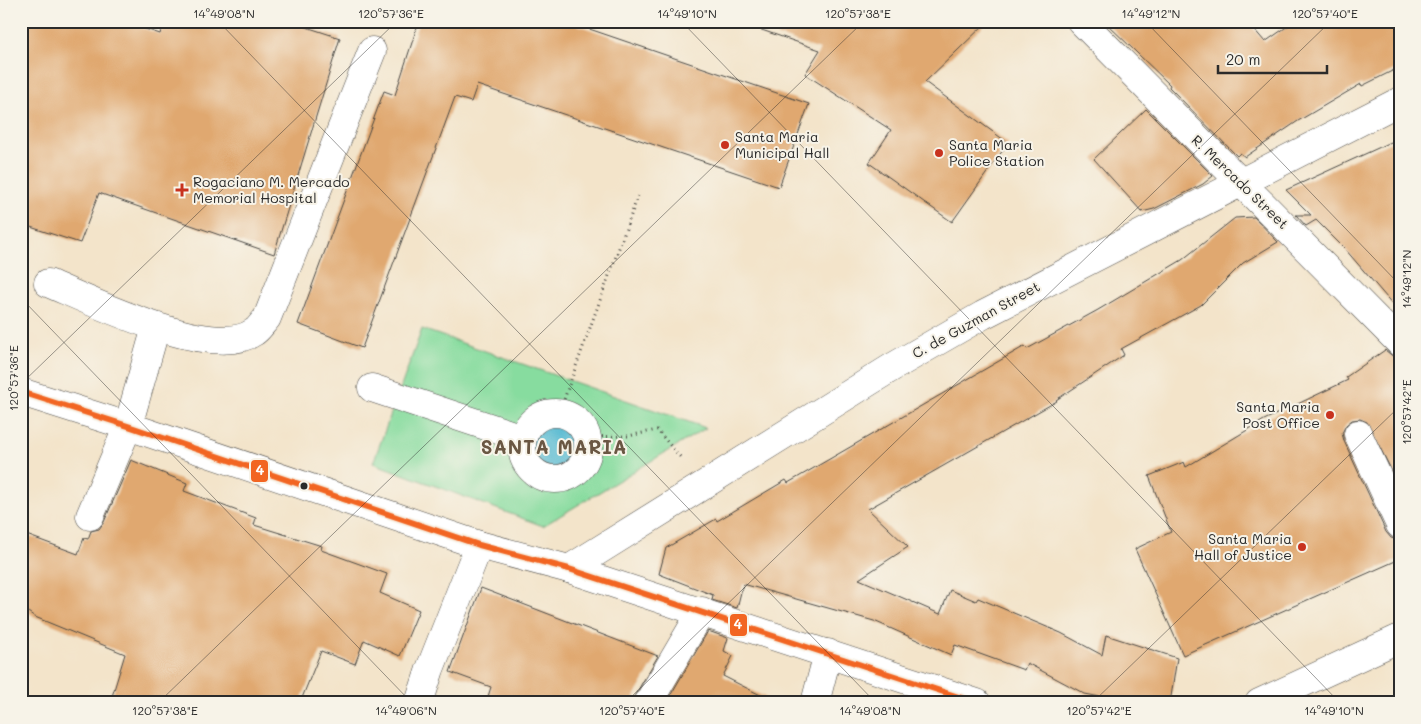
<svg xmlns="http://www.w3.org/2000/svg" width="1421" height="724" font-family="Mali,sans-serif">
  <style>
    .green { fill: #87dc9f; stroke: #598465 }
    .water { fill: #54b9d2; stroke: #40727e }
    .building { fill: #e0a86f }
    .lines { fill: none; stroke-linecap: round; stroke-linejoin: round }
    .minor-casing { stroke: #494743; stroke-width: 29 }
    .major-casing { stroke: #494743; stroke-width: 29 }
    .path { stroke: #494743; stroke-width: 3; stroke-dasharray: 1 4; stroke-linecap: butt }
    .minor { stroke: #fff; stroke-width: 28 }
    .major { stroke: #fff; stroke-width: 28 }
    .bus-1-casing { stroke: #f7f3e8; stroke-width: 10 }
    .bus-1 { stroke: #f26522; stroke-width: 6 }
    .ticks { fill: none; stroke: #2b2b2b; stroke-width: 1; stroke-opacity: 0.45 }
    .poi-dot { fill: #c8321e; stroke: #f7f3e8; stroke-width: 2 }
    .bus-dot { fill: #2b2b2b; stroke: #f7f3e8; stroke-width: 2 }
    .labels { text-anchor: middle; stroke-width: 4; stroke-linejoin: round; paint-order: stroke }
    .poi-label { font-size: 14px; fill: #2b2b2b; stroke: #f7f3e8; text-anchor: start }
    .street-label { font-size: 14px; fill: #2b2b2b; stroke: #f7f3e8 }
    .district-label { font-size: 19px; font-weight: bold; letter-spacing: 1px; fill: #6a5743; stroke: #f7f3e8 }
    .line-badge { stroke: #f7f3e8; stroke-width: 2 }
    .badge-label { font-size: 14px; text-anchor: middle; font-weight: bold; fill: #fff }
    .neatline { fill: none; stroke: #2b2b2b; stroke-width: 2 }
    .ticks-label { font-size: 12px; text-anchor: middle; fill: #2b2b2b }
  </style>
  <rect width="100%" height="100%" fill="#f7f3e8"/>
  <filter id="ink" filterUnits="userSpaceOnUse"><feTurbulence type="fractalNoise" baseFrequency=".02" numOctaves="2"/><feDisplacementMap in="SourceGraphic" scale="10" xChannelSelector="R" yChannelSelector="G"/><feConvolveMatrix kernelMatrix="1 2 1 2 8 2 1 2 1" color-interpolation-filters="sRGB"/></filter>
  <filter id="wash" filterUnits="userSpaceOnUse"><feTurbulence type="fractalNoise" baseFrequency=".0096" numOctaves="4" result="noise"/><feDisplacementMap in="SourceGraphic" scale="20" xChannelSelector="R" yChannelSelector="G"/><feGaussianBlur stdDeviation="1.12" result="paint"/><feColorMatrix in="noise" values="0 0 0 0 0 0 0 0 0 0 0 0 0 0 0 0 0 1.4 0 .05"/><feComposite in="paint" operator="in"/></filter>
  <g filter="url(#wash)">
    <rect width="100%" height="100%" fill="#f3e4ca"/>
    <!-- green -->
    <polygon class="green" points="422,329 706,428 543,526 373,463"/>
    <!-- water -->
    <circle class="water" cx="553" cy="447" r="22"/>
    <g id="blocks">
      <!-- building -->
      <g class="building">
        <polygon points="21,21 122,21 160,34 164,21 288,21 340,38 274,254 99,193 80,243 21,224"/>
        <polygon points="419,21 566,21 809,104 779,187 477,85 471,102 455,97 362,348 298,324 384,91 395,95"/>
        <polygon points="751,21 988,21 925,82 1008,143 952,222 869,163 891,130 805,74 820,50 750,26"/>
        <polygon points="1104,21 1247,21 1265,42 1295,21 1400,21 1400,67 1362,86 1361,84 1298,121 1245,157 1240,153 1237,156 1169,87 1170,85"/>
        <polygon points="1146,109 1213,176 1203,184 1154,209 1142,212 1094,159"/>
        <polygon points="1400,138 1400,313 1345,249 1316,220 1306,226 1296,215 1311,215 1286,190"/>
        <polygon points="1254,217 1278,242 1243,263 1201,305 1121,349 1124,355 1056,400 1057,401 868,509 908,547 859,579 940,614 950,590 976,601 978,598 1061,633 1102,655 1106,635 1177,658 1170,703 1131,703 1085,694 1027,663 1024,670 955,645 951,655 874,621 743,584 737,608 712,600 713,595 659,574 666,548 716,519 717,521 786,480 788,483 1025,346 1027,349 1098,310 1182,260 1235,218"/>
        <polygon points="1385,350 1395,358 1400,358 1400,487 1367,422 1360,419 1352,420 1346,425 1342,433 1344,441 1386,532 1391,538 1400,540 1400,559 1183,655 1135,549 1171,532 1149,476 1184,462 1186,467 1264,420 1348,380 1346,377"/>
        <polygon points="131,460 187,483 184,491 256,518 254,525 322,546 321,550 387,574 380,593 419,610 400,656 364,640 355,664 321,651 300,703 110,703 125,654 35,617 21,607 21,533 78,554 84,538 88,539 91,531 99,529 104,522"/>
        <polygon points="481,588 658,656 635,695 632,703 486,703 491,687 450,672"/>
        <polygon points="708,631 728,638 724,651 733,656 723,676 776,703 666,703"/>
      </g>
    </g>
  </g>
  <g filter="url(#ink)">
    <use href="#blocks" fill-opacity="0" stroke="#494743" stroke-width="1"/>
    <g class="lines">
      <!-- minor casing -->
      <g class="minor-casing">
        <g id="minor">
          <polyline points="1081,21 1400,343"/>
          <path d="M48,283C91,301 213,361 254,332C259,329 263,322 267,318L372,51"/>
          <polyline points="372,388 522,438"/>
          <circle cx="555" cy="446" r="33"/>
          <polyline points="1358,434 1400,525"/>
          <polyline points="90,516 128,426 156,327"/>
          <polyline points="419,703 430,669 479,545"/>
          <polyline points="648,703 702,611"/>
          <polyline points="815,703 828,653"/>
        </g>
      </g>
      <!-- major casing -->
      <g class="major-casing">
        <g id="major">
          <polyline points="21,392 128,426 479,545 569,569 977,703"/>
          <polyline points="569,569 891,368 983,315 1400,101"/>
          <polyline points="1259,703 1400,638"/>
        </g>
      </g>
      <!-- path -->
      <g class="path">
        <polyline points="559,413 639,193"/>
        <polyline points="587,437 628,436 657,430 682,459"/>
      </g>
      <!-- minor -->
      <use href="#minor" class="minor"/>
      <!-- major -->
      <use href="#major" class="major"/>
      <!-- bus-1 casing -->
      <g class="bus-1-casing">
        <polyline id="bus-1" points="21,392 128,426 479,545 569,569 977,703"/>
      </g>
      <!-- bus-1 -->
      <use href="#bus-1" class="bus-1"/>
    </g>
  </g>
  <!-- ticks -->
  <path class="ticks" d="M218,21L876,703M681,21L1340,703M1145,21L1400,285M21,298L412,703M21,384L397,21M158,703L864,21M625,703L1331,21M1092,703L1400,406"/>
  <!-- markers -->
  <g class="poi-dot">
    <circle cx="725" cy="145" r="5"/>
    <circle cx="939" cy="153" r="5"/>
    <path d="M179.5 182.5h5v5h5v5h-5v5h-5v-5h-5v-5h5z"/>
    <circle cx="1330" cy="415" r="5"/>
    <circle cx="1302" cy="547" r="5"/>
  </g>
  <circle class="bus-dot" cx="304" cy="486" r="4.5"/>
  <g class="labels">
    <!-- poi labels -->
    <g class="poi-label">
      <text x="735" y="142">Santa Maria<tspan x="735" dy="16">Municipal Hall</tspan></text>
      <text x="949" y="150">Santa Maria<tspan x="949" dy="16">Police Station</tspan></text>
      <text x="193" y="187">Rogaciano M. Mercado<tspan x="193" dy="16">Memorial Hospital</tspan></text>
      <text x="1320" y="412" text-anchor="end">Santa Maria<tspan x="1320" dy="16">Post Office</tspan></text>
      <text x="1292" y="544" text-anchor="end">Santa Maria<tspan x="1292" dy="16">Hall of Justice</tspan></text>
    </g>
    <!-- street labels -->
    <g class="street-label">
      <text transform="translate(1240 182) rotate(44)" y="5">R. Mercado Street</text>
      <text transform="translate(976 320) rotate(-29)" y="5">C. de Guzman Street</text>
    </g>
    <!-- district labels -->
    <g class="district-label">
      <text x="554" y="454">SANTA MARIA</text>
    </g>
  </g>
  <g class="line-badge">
    <rect x="250" y="459" width="19" height="24" rx="5" fill="#f26522"/>
    <rect x="729" y="613" width="19" height="24" rx="5" fill="#f26522"/>
  </g>
  <g class="badge-label">
    <text x="260" y="475">4</text>
    <text x="738" y="629">4</text>
  </g>
  <!-- margin -->
  <rect width="1421" height="724" fill="none" stroke="#f7f3e8" stroke-width="55"/>
  <!-- scale -->
  <path d="M1218 65v8h109v-8" fill="none" stroke="#2b2b2b" stroke-width="2.5"/>
  <text x="1226" y="65" font-size="15" fill="#2b2b2b" stroke="#f7f3e8" stroke-width="4" paint-order="stroke">20 m</text>
  <rect x="28" y="28" width="1366" height="668" class="neatline"/>
  <g class="ticks-label">
    <text x="224" y="18">14°49'08"N</text>
    <text x="391" y="18">120°57'36"E</text>
    <text x="687" y="18">14°49'10"N</text>
    <text x="858" y="18">120°57'38"E</text>
    <text x="1151" y="18">14°49'12"N</text>
    <text x="1325" y="18">120°57'40"E</text>
    <text transform="translate(1407 279) rotate(-90)" y="4">14°49'12"N</text>
    <text transform="translate(14 378) rotate(-90)" y="4">120°57'36"E</text>
    <text transform="translate(1407 412) rotate(-90)" y="4">120°57'42"E</text>
    <text x="165" y="715">120°57'38"E</text>
    <text x="406" y="715">14°49'06"N</text>
    <text x="632" y="715">120°57'40"E</text>
    <text x="870" y="715">14°49'08"N</text>
    <text x="1099" y="715">120°57'42"E</text>
    <text x="1334" y="715">14°49'10"N</text>
  </g>
</svg>
